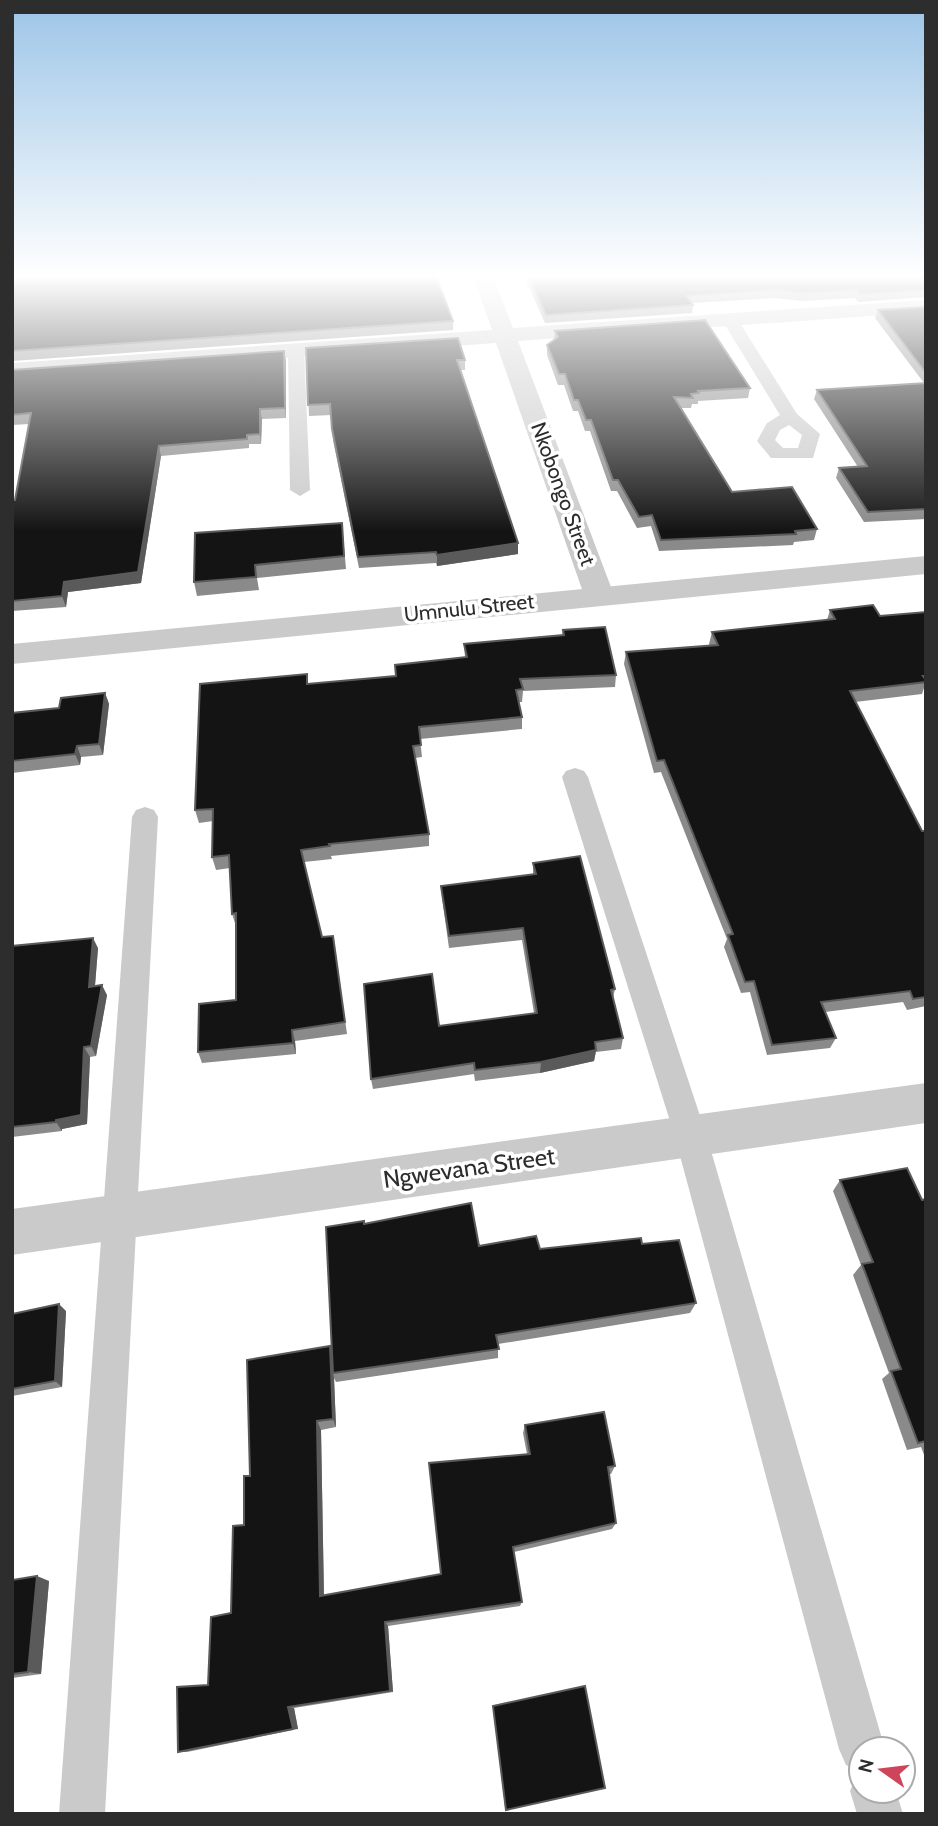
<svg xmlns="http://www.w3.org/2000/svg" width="938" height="1826" font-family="Cabin,sans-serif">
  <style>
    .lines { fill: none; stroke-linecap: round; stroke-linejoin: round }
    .service { fill: #cacaca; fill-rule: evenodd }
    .minor { fill: #cacaca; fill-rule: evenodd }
    .tertiary { fill: #cacaca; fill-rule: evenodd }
    .wall { fill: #8a8a8a }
    .shaded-wall { fill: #5a5a5a }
    .building { fill: #141414; stroke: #5a5a5a; stroke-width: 2 }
    .labels { text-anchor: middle; stroke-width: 7; stroke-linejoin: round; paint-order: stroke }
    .far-street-label { font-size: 21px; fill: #2d2d2d; stroke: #fff }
    .street-label { font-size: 24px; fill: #2d2d2d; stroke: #fff }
  </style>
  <rect width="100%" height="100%" fill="#fff"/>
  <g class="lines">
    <!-- service -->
    <g class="service">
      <path d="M730,315L738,320L797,414L820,434L813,458H771L757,441L767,423L780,415L722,320ZM789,425L802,435L798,448H783L775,440L780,430Z"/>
      <polygon points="296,344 304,349 310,490 300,496 290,490 288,349"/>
      <polygon points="575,768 584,771 588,777 707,1137 885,1749 861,1749 861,1771 846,1765 839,1749 675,1137 562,777 566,771"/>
      <polygon points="145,807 154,810 158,817 105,1814 59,1814 132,817 136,810"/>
      <polygon points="861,1773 861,1791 896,1791 903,1814 857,1814 850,1791 857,1775"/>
    </g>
    <!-- minor -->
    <g class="minor">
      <polygon points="473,276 493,276 513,328 926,300 926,312 518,341 614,595 609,601 599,604 589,601 584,595 496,343 12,377 12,363 492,330"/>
      <polygon points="926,1083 926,1123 12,1255 12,1209"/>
    </g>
    <!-- tertiary -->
    <polygon class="tertiary" points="926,556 926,574 12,664 12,644"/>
  </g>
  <!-- wall -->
  <g class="wall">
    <polygon points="12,276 453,321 453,330 12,361"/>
    <polygon points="524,276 926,276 926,297 858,302 855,298 802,301 775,298 692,303 693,305 692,313 545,323"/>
    <polygon points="926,307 926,519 864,522 836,478 839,468 858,467 814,399 817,390 924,383 875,318 878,310"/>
    <polygon points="555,331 750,388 748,398 698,401 698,404 692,404 691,408 680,408 732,492 817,529 814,540 794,542 793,545 659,551 651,526 637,528 617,491 611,491 590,431 585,431 578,411 573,411 564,385 558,385 547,355 547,345 554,340"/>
    <polygon points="306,348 465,360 465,370 460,370 518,554 437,566 436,563 359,568 333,440 331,415 309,416"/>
    <polygon points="286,360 286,418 262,419 261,444 249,444 249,448 161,456 141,583 68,592 66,607 12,611 12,500 15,500 29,424 12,425 12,370"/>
    <polygon points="342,523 346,569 257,578 259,590 197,596 194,582"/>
    <polygon points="830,610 880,616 926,612 926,688 924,688 922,694 855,702 922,831 926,831 926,1006 907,1010 903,1002 825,1012 836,1038 830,1048 767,1055 750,992 741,993 724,947 727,939 700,871 661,772 654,773 624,664 626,652 710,646 709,644 712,632 827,620"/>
    <polygon points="563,630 616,675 615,687 523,691 522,702 519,702 522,717 522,729 420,739 422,757 415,758 429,834 429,846 331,856 332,859 304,862 322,937 335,947 347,1034 295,1041 296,1054 202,1063 198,1052 236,1000 236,926 232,914 230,868 216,870 212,857 213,821 199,823 195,810 307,674 308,684 396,676 395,665 465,657 464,644 562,635"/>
    <polygon points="105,693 109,704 103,755 81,757 80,765 12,773 12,713 59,708"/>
    <polygon points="533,863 615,989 613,998 623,1038 621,1049 596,1052 594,1061 540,1073 475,1081 474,1074 373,1089 371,1079 439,1026 534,1013 522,940 449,948 442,898 441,886 533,874"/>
    <polygon points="12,946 98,948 95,986 107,995 96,1056 90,1057 87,1124 62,1129 62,1131 12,1137"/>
    <polygon points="840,1180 922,1200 926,1199 926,1460 921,1447 907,1450 882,1379 889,1373 853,1275 861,1265 833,1191"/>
    <polygon points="365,1224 479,1246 540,1249 642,1244 696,1303 690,1313 498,1344 498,1358 336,1382 334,1378 336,1427 321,1430 324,1595 441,1574 527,1454 523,1433 525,1425 615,1466 611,1474 609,1474 616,1523 612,1529 514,1552 522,1602 520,1606 388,1626 393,1692 294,1708 298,1729 187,1752 178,1752 208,1685 231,1613 250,1476 330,1346 332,1351"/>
    <polygon points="66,1311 62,1387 12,1396 12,1314"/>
    <polygon points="12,1580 49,1581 41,1674 12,1678"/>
    <polygon points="493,1706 506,1810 505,1807"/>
  </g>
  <!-- shaded-wall -->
  <g class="shaded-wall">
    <polygon points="284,351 286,360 286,418 285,408"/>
    <polygon points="260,409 262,419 261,444 260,434"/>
    <polygon points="159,446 161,456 141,583 68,592 66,607 62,596 64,582"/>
    <polygon points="518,543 518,554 437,566 437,555"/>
    <polygon points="105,693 109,704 103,755 99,744"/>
    <polygon points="77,746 81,757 80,765 75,754"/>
    <polygon points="93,938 98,948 94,997 89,987"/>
    <polygon points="102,985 107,995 96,1056 91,1046"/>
    <polygon points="292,1030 295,1041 296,1054 293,1043"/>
    <polygon points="84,1047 90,1057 87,1124 62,1129 62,1131 56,1122 56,1120"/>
    <polygon points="596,1050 594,1061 540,1073 541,1062"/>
    <polygon points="59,1304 66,1311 62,1387 55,1381"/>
    <polygon points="330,1346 334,1356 333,1373 334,1378 336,1427 333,1419"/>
    <polygon points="317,1421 321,1430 324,1600 320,1596"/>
    <polygon points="37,1576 49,1581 41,1674 28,1672"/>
    <polygon points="385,1622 388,1626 393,1692 390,1691"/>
    <polygon points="288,1707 294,1708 298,1729 293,1729"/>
  </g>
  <!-- building -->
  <g class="building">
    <polygon points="12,276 436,276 453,321 12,351"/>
    <polygon points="528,276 926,276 926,290 861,294 857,290 803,293 776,290 687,296 693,305 546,315"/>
    <polygon points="926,307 926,373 878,310"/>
    <polygon points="705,320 750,388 698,391 699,393 691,394 693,398 674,397 732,492 792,487 817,529 795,531 796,534 661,540 652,515 639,517 618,480 613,480 591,420 586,420 578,400 574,400 565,374 559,374 547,345 558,337 555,331"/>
    <polygon points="458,338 465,360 457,360 518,543 437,555 436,552 358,557 332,429 330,404 308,405 306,348"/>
    <polygon points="284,351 285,408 260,409 260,434 247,435 247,439 159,446 138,572 64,582 62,596 12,601 12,500 15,500 31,413 12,415 12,370"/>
    <polygon points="926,383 926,509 868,512 839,468 867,466 817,390"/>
    <polygon points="342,523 344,556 255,565 256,577 194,582 195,533"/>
    <polygon points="873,605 880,616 926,612 926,676 923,676 926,680 926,682 850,691 922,831 926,831 926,997 913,999 910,991 821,1002 836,1038 772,1045 754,981 745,982 728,935 733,934 703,859 664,760 657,761 626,652 718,645 712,632 835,619 830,610"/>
    <polygon points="605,627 616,675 520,679 523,689 516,690 522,717 419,727 421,745 413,746 429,834 329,844 330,846 301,850 322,937 333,936 345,1022 292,1030 293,1043 198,1052 199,1004 236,1000 236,913 232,914 229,855 212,857 213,809 195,810 200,684 307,674 307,684 396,676 395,665 467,657 464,644 564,635 563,630"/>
    <polygon points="105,693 99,744 77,746 75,754 12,761 12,713 59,708 61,698"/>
    <polygon points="580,856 615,989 611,990 623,1038 595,1042 596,1050 541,1062 475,1070 474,1063 371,1079 364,984 432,974 439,1026 537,1013 523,928 449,936 441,886 536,874 533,863"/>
    <polygon points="93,938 89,987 102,985 91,1046 84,1047 81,1115 56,1120 56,1122 12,1127 12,946"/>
    <polygon points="907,1168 922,1200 926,1199 926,1441 918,1443 891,1371 901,1369 862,1264 873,1262 840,1180"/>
    <polygon points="471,1203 479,1246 536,1236 540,1249 641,1238 642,1244 679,1240 696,1303 496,1335 499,1349 333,1373 326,1227 364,1221 364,1224"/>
    <polygon points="59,1304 55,1381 12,1389 12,1314"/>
    <polygon points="330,1346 333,1419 317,1421 320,1596 441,1574 429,1463 530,1454 525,1425 604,1412 615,1466 608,1467 616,1523 513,1547 522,1602 385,1622 390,1691 288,1707 293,1729 178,1752 177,1687 208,1685 211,1617 231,1613 233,1526 244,1525 244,1476 250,1476 247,1360"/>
    <polygon points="37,1576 28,1672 12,1674 12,1580"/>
    <polygon points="585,1686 605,1788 506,1810 493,1706"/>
  </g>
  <!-- sky -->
  <linearGradient id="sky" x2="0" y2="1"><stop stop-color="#9cc5e7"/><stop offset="0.52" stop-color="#fff"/><stop offset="1" stop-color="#fff" stop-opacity="0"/></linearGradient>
  <rect width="938" height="531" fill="url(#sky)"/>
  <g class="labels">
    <!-- far-street labels -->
    <g class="far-street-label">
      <text transform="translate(563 494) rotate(70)" y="7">Nkobongo Street</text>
      <text transform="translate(469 608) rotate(-6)" y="7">Umnulu Street</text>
    </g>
    <!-- street labels -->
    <g class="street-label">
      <text transform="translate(469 1168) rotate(-8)" y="8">Ngwevana Street</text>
    </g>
  </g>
  <!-- border -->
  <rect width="938" height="1826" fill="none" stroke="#2d2d2d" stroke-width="28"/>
  <!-- north arrow -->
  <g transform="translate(882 1770) rotate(284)"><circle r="33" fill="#ffffff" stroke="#ababab" stroke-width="2"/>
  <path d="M0-5L12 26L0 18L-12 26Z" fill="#ce445b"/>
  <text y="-10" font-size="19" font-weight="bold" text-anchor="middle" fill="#2d2d2d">N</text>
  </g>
</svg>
